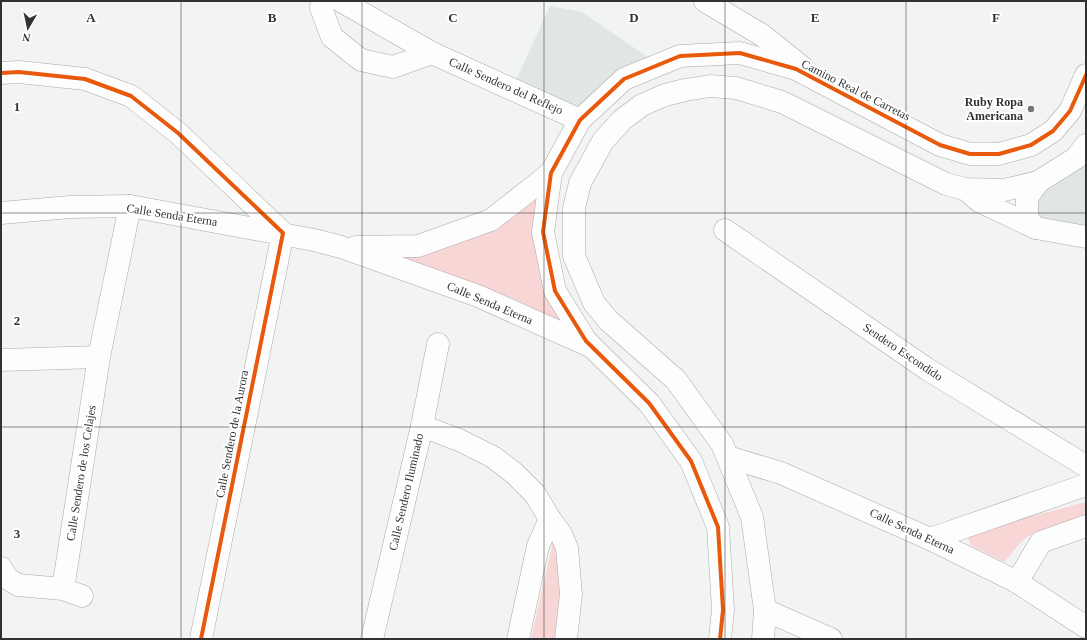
<svg xmlns="http://www.w3.org/2000/svg" width="1087" height="640" font-family="Georgia,serif">
  <style>
    .built { fill: #e0e7e3 }
    .green { fill: #f8d6d5 }
    .lines { fill: none; stroke-linecap: round; stroke-linejoin: round }
    .minor-casing { stroke: #a8aaa9; stroke-width: 23 }
    .minor { stroke: #fdfdfd; stroke-width: 22 }
    .cycleway-casing { stroke: #fff; stroke-width: 6 }
    .cycleway { stroke: #e8590c; stroke-width: 4 }
    .grid { fill: none; stroke: #313332; stroke-width: 1; stroke-opacity: 0.55 }
    .poi-dot { fill: #747775; stroke: #fff; stroke-width: 1.5 }
    .labels { text-anchor: middle; stroke-width: 4; stroke-linejoin: round; paint-order: stroke }
    .street-label { font-size: 12px; fill: #313332; stroke: #fff }
    .poi-label { font-size: 12px; font-weight: bold; fill: #313332; stroke: #fff; text-anchor: end }
    .grid-label { font-size: 13px; text-anchor: middle; font-weight: bold; fill: #313332; stroke: #fff; stroke-width: 4; stroke-linejoin: round; paint-order: stroke }
  </style>
  <rect width="100%" height="100%" fill="#f1f4f2"/>
  <!-- built -->
  <g class="built">
    <polygon points="550,6 582,12 659,65 580,120 512,89"/>
    <polygon points="1086,145 1086,237 1036,228 1038,182"/>
  </g>
  <!-- green -->
  <g class="green">
    <polygon points="551,173 543,232 586,341 341,247 418,246 491,220"/>
    <polygon points="1086,502 1086,516 1028,536 1020,543 1004,562 972,546 968,539 971,532"/>
    <polygon points="553,541 559,550 562,594 556,639 531,639"/>
  </g>
  <g class="lines">
    <!-- minor casing -->
    <g class="minor-casing">
      <g id="minor">
        <polyline points="322,1 321,8 332,37 361,60 393,67 432,53"/>
        <polyline points="341,1 432,53 580,120"/>
        <polyline points="705,1 762,35 802,67"/>
        <polyline points="1,73 19,72 85,79 131,96 178,133 283,233 201,639"/>
        <polyline points="965,189 979,201 1036,228 1086,237"/>
        <polyline points="1,213 70,207 130,206 314,240 341,247 478,296 590,346"/>
        <polyline points="1036,228 1027,218 1027,198 1038,182"/>
        <polyline points="725,230 927,369 1086,466"/>
        <polyline points="356,247 418,246 491,220 551,173"/>
        <polyline points="1,360 99,357"/>
        <polyline points="422,426 459,440 493,457 514,473 535,494 550,519 561,534 567,548 571,594 566,639"/>
        <polyline points="728,457 781,473 930,539 1017,582 1086,627"/>
        <polyline points="930,539 1086,485"/>
        <polyline points="1,568 7,578 18,585 63,589 82,596"/>
        <polyline points="1017,582 1041,542 1086,526"/>
        <polyline points="63,589 99,357 130,206"/>
        <polyline points="765,610 831,639"/>
        <polyline points="372,639 422,426 438,344"/>
        <polyline points="518,639 538,546 550,519"/>
        <polyline points="720,639 723,610 718,527 691,461 649,403 586,341 555,291 543,232 551,173 580,120 624,79 680,56 740,53 796,69 940,145 970,154 999,154 1031,145 1053,131 1070,111 1086,75"/>
        <polyline points="763,639 765,610 752,517 722,444 676,380 609,321 594,303 574,256 574,208 580,183 603,141 622,120 642,105 665,95 685,90 710,86 736,88 782,102 946,184 965,189 1004,190 1038,182 1076,158 1086,145"/>
      </g>
    </g>
    <!-- minor -->
    <use href="#minor" class="minor"/>
    <!-- cycleway casing -->
    <g class="cycleway-casing">
      <g id="cycleway">
        <polyline points="1,73 19,72 85,79 131,96 178,133 283,233 201,639"/>
        <polyline points="720,639 723,610 718,527 691,461 649,403 586,341 555,291 543,232 551,173 580,120 624,79 680,56 740,53 796,69 940,145 970,154 999,154 1031,145 1053,131 1070,111 1086,75"/>
      </g>
    </g>
    <!-- cycleway -->
    <use href="#cycleway" class="cycleway"/>
  </g>
  <!-- grid -->
  <path class="grid" d="M181,1V639M362,1V639M544,1V639M725,1V639M906,1V639M1,213H1086M1,427H1086"/>
  <!-- markers -->
  <circle class="poi-dot" cx="1031" cy="109" r="4"/>
  <g class="labels">
    <!-- street labels -->
    <g class="street-label">
      <text transform="translate(506 86) rotate(24)" y="4">Calle Sendero del Reflejo</text>
      <text transform="translate(856 90) rotate(27)" y="4">Camino Real de Carretas</text>
      <text transform="translate(172 215) rotate(9)" y="4">Calle Senda Eterna</text>
      <text transform="translate(490 303) rotate(23)" y="4">Calle Senda Eterna</text>
      <text transform="translate(903 352) rotate(34)" y="4">Sendero Escondido</text>
      <text transform="translate(232 434) rotate(-79)" y="4">Calle Sendero de la Aurora</text>
      <text transform="translate(81 473) rotate(-81)" y="4">Calle Sendero de los Celajes</text>
      <text transform="translate(406 492) rotate(-77)" y="4">Calle Sendero Iluminado</text>
      <text transform="translate(912 531) rotate(25)" y="4">Calle Senda Eterna</text>
    </g>
    <!-- poi labels -->
    <g class="poi-label">
      <text x="1023" y="106">Ruby Ropa<tspan x="1023" dy="14">Americana</tspan></text>
    </g>
  </g>
  <g class="grid-label">
    <text x="91" y="22">A</text>
    <text x="272" y="22">B</text>
    <text x="453" y="22">C</text>
    <text x="634" y="22">D</text>
    <text x="815" y="22">E</text>
    <text x="996" y="22">F</text>
    <text x="17" y="111">1</text>
    <text x="17" y="325">2</text>
    <text x="17" y="538">3</text>
  </g>
  <!-- border -->
  <rect width="1087" height="640" fill="none" stroke="#313332" stroke-width="4"/>
  <!-- north arrow -->
  <g transform="translate(28 28) rotate(189)" stroke="#ffffff" stroke-width="3" paint-order="stroke">
  <path d="M0-3L7 15L0 10L-7 15Z" fill="#313332"/>
  <text y="-6" font-size="11" font-weight="bold" text-anchor="middle" fill="#313332">N</text>
  </g>
</svg>
